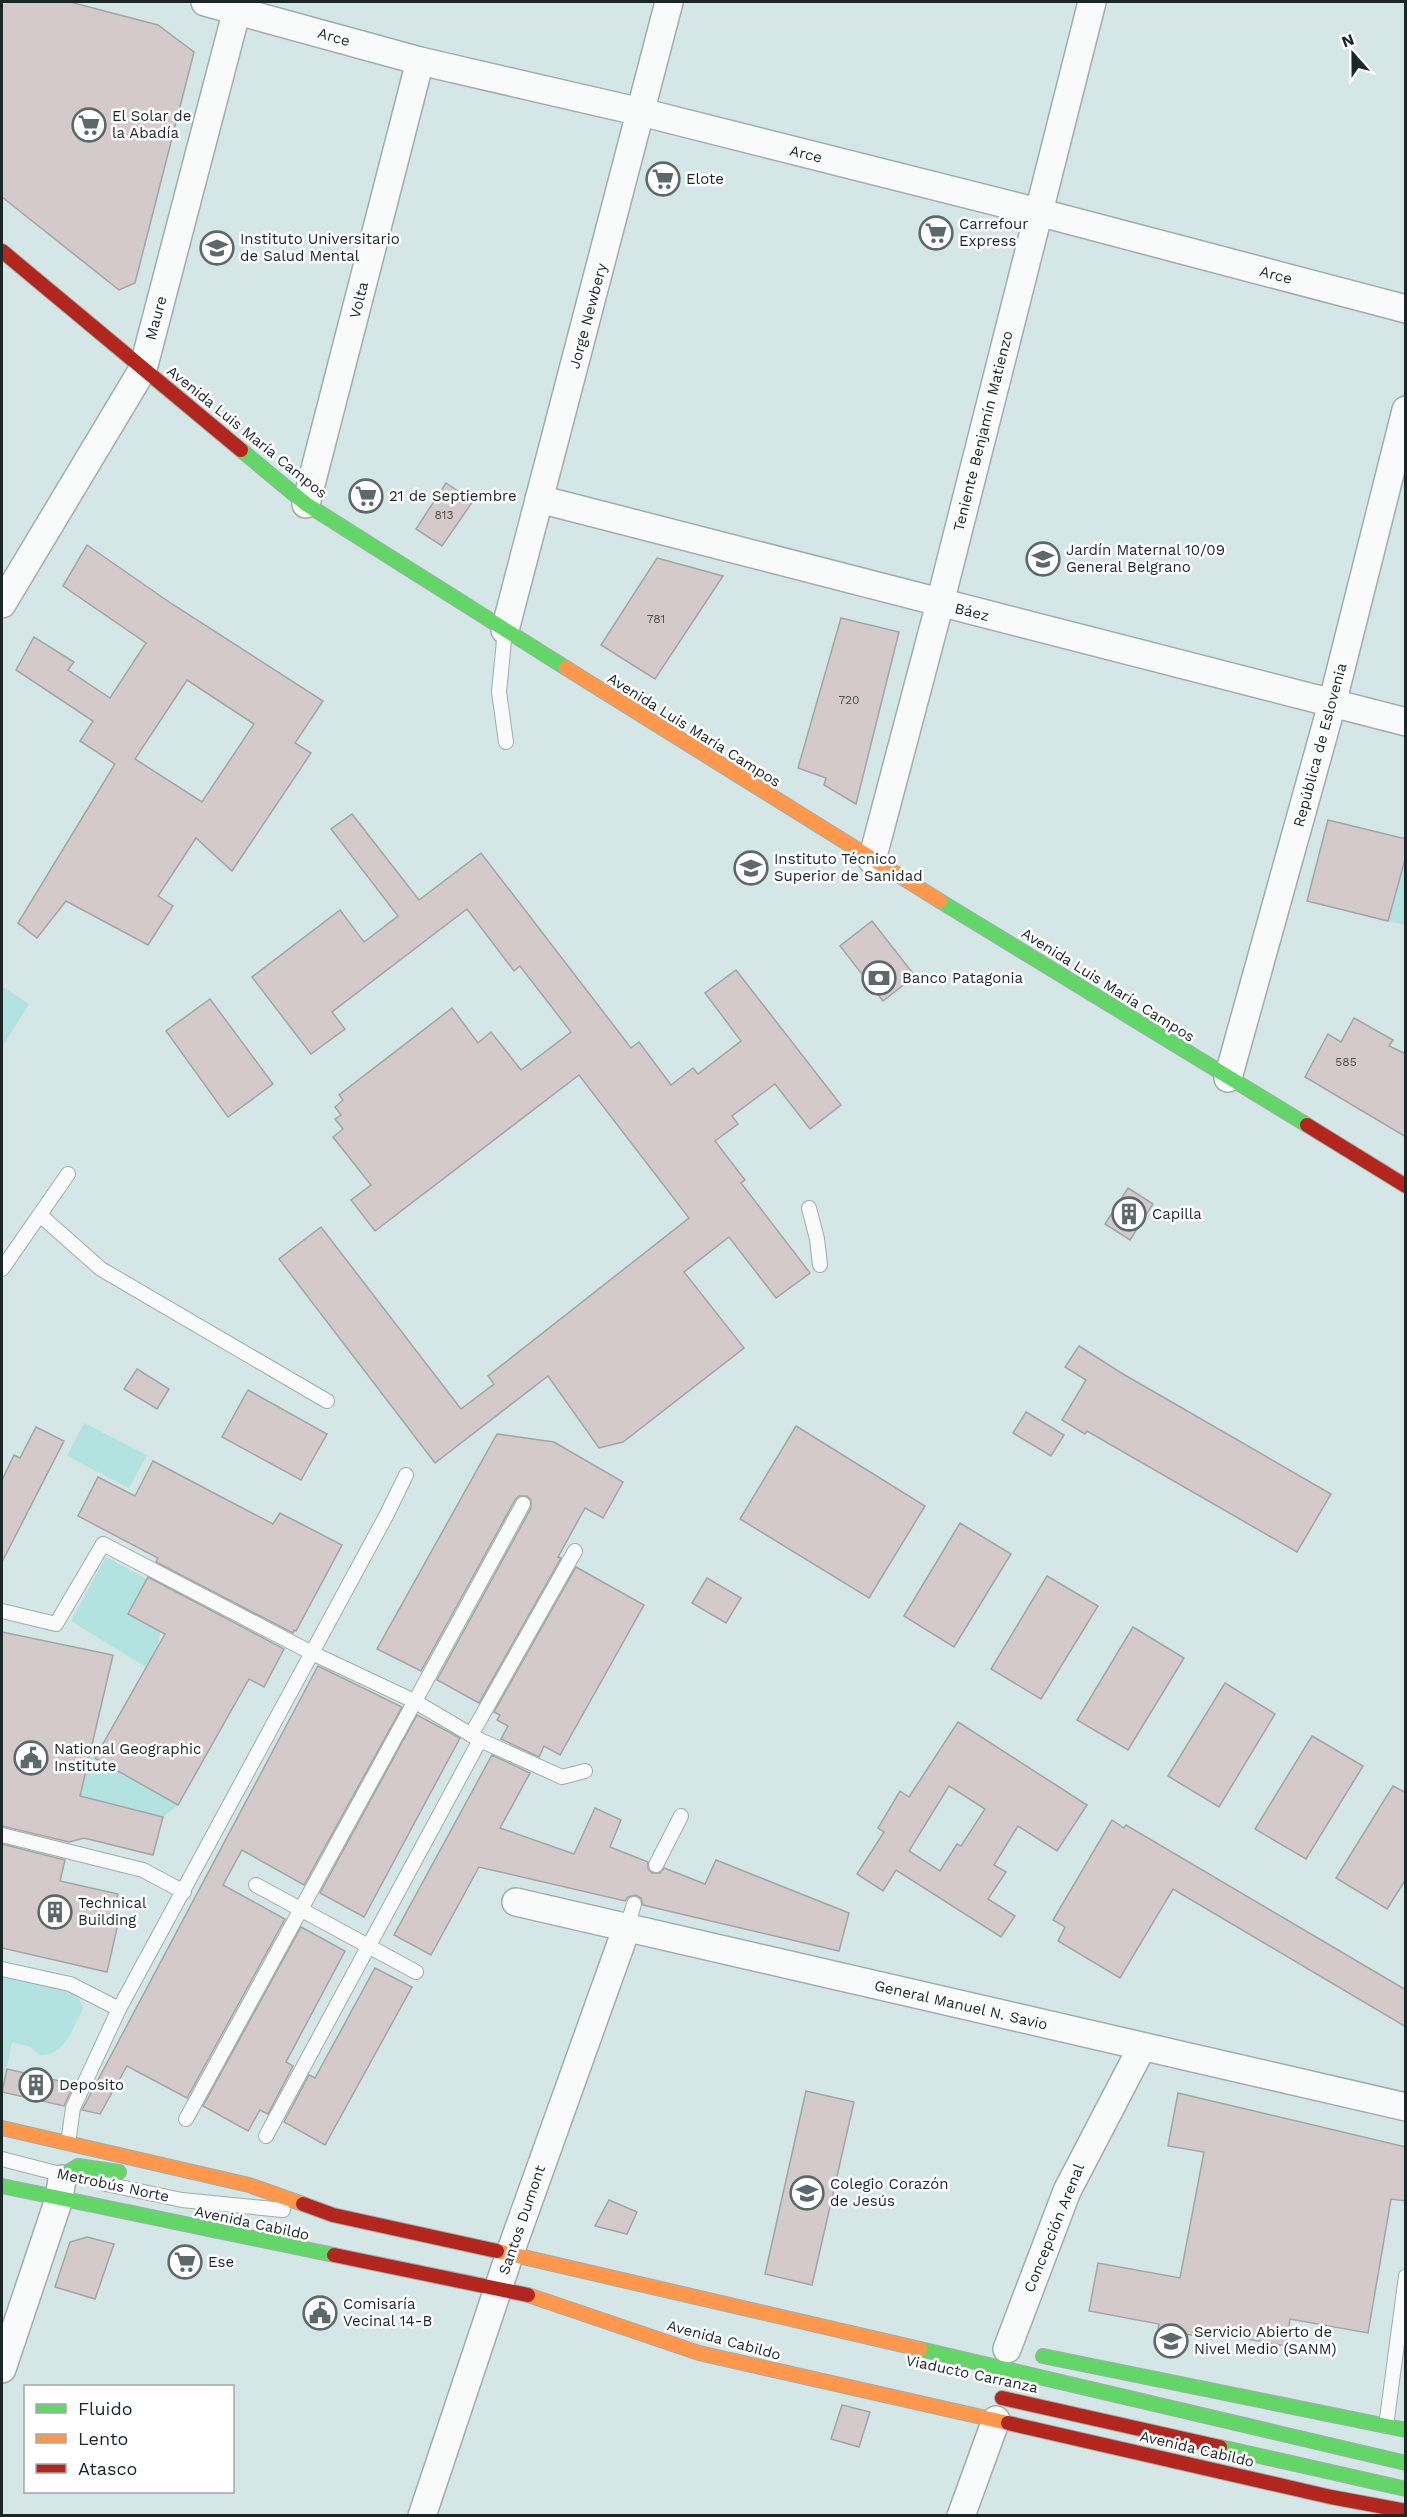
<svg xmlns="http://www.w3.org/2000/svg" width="1407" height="2517" font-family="'Work Sans',sans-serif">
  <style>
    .green { fill: #b3e3e1 }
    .building { fill: #d5cacb; stroke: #a2a5a5; stroke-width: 1.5; fill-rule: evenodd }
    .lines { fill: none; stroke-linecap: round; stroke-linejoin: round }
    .lane-casing { stroke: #9fadac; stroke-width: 16 }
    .street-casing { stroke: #9fadac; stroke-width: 30 }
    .fast-casing { stroke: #9fadac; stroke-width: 16 }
    .slow-casing { stroke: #9fadac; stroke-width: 16 }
    .jam-casing { stroke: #9fadac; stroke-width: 16 }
    .lane { stroke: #f9fbfb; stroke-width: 14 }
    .street { stroke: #f9fbfb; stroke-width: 27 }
    .fast { stroke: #63d668; stroke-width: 14 }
    .slow { stroke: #ff974d; stroke-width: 14 }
    .jam { stroke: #b3261e; stroke-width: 14 }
    .labels { text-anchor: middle; stroke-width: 5; stroke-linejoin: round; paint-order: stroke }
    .number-label { font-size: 12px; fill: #49504f }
    .street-label { font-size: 15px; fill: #1a2726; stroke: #fff }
    .poi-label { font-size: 15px; fill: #1a2726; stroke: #fff; text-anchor: start }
  </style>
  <rect width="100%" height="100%" fill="#d4e6e5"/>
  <!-- green -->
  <g class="green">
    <polygon points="1405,856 1405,925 1388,921"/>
    <polygon points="2,986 29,1004 2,1047"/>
    <polygon points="84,1423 147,1455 129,1488 67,1456"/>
    <polygon points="106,1557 147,1579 128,1614 160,1631 158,1647 146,1667 71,1621"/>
    <polygon points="89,1757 94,1758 178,1805 163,1817 104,1802 71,1835"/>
    <path d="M2,1975L70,1992L80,2000L83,2008C74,2026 65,2056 40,2055L30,2047L12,2042L3,2088Z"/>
  </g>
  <!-- building -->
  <g class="building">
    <polygon points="2,2 70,2 158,25 194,52 135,283 119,290 2,197"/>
    <polygon points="446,483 473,501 442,546 416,529"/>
    <path d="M87,545L172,604L323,701L295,743L311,753L232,871L196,838L158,896L173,906L148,945L66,901L37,938L18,923L115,764L80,741L93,721L16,670L34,637L74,662L68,670L110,698L146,643L63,586ZM187,680L254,724L202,802L135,759Z"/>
    <polygon points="657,558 723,576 655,679 601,645"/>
    <polygon points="841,618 899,632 856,804 824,785 826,778 798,768"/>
    <polygon points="352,814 419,900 481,853 631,1048 639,1042 671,1085 693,1068 698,1074 741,1041 705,993 736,970 841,1105 810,1129 775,1084 732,1116 738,1124 715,1141 745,1180 741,1183 810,1273 776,1298 729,1237 684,1272 744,1348 623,1442 599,1448 548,1376 435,1463 279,1259 321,1227 461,1409 494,1384 488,1376 689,1218 579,1075 375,1231 351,1200 371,1185 333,1137 343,1129 335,1119 341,1115 335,1107 343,1100 339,1095 452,1008 478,1043 491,1032 521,1070 571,1032 520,966 514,971 467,909 332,1012 345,1029 311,1054 252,977 340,910 364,942 398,916 331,829"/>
    <polygon points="1328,820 1406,839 1406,856 1388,921 1307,901"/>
    <polygon points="872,921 915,976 883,1001 840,946"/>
    <polygon points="210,999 273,1084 228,1117 166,1031"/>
    <polygon points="1354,1018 1393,1040 1389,1046 1406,1054 1406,1137 1305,1077 1328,1034 1341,1042"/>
    <polygon points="1128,1188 1153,1204 1130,1240 1105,1224"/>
    <polygon points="1079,1346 1123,1374 1331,1494 1297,1552 1087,1431 1085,1434 1062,1420 1086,1380 1065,1367"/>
    <polygon points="137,1369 169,1389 157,1409 124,1389"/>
    <polygon points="248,1390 327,1434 301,1480 222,1437"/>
    <polygon points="1026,1412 1064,1435 1051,1456 1013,1433"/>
    <polygon points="796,1426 925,1506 869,1598 740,1519"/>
    <polygon points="36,1427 64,1441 2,1562 2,1480 14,1455 20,1458"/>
    <polygon points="497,1434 554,1442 623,1482 603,1518 585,1508 558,1557 561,1558 479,1703 437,1680 531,1508 531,1500 527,1496 519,1496 515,1500 421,1671 377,1649"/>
    <polygon points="153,1461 273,1524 280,1513 342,1545 296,1631 294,1630 293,1633 156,1562 158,1558 78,1516 98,1477 135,1496"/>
    <polygon points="960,1523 1011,1554 954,1647 904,1616"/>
    <polygon points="576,1567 644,1605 560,1755 544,1746 539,1757 501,1739 508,1726 497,1720 500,1715 494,1712"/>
    <polygon points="1047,1576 1098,1606 1041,1699 991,1669"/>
    <polygon points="148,1577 284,1649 264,1687 249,1679 178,1805 95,1758 165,1634 128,1614"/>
    <polygon points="707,1578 741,1598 726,1623 692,1603"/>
    <polygon points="1133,1627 1184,1658 1128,1750 1077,1720"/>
    <polygon points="2,1632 113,1655 80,1796 163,1817 153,1855 84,1838 69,1842 2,1826"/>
    <polygon points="318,1666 402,1707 304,1885 242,1850 223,1885 285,1919 187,2098 127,2066 100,2114 82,2110"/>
    <polygon points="1225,1683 1275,1714 1219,1807 1168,1776"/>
    <polygon points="417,1715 460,1738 364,1917 320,1893"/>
    <path d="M958,1722L1087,1805L1057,1851L1018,1826L994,1865L1006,1872L988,1899L1015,1916L1001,1937L896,1870L883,1891L857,1874L884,1832L878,1828L900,1791L909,1797ZM949,1786L985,1809L961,1846L957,1844L940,1871L909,1851Z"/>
    <polygon points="1312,1736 1363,1766 1306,1859 1255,1829"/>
    <polygon points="492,1755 530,1773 500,1828 574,1854 595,1808 621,1820 610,1847 648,1862 648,1869 652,1873 660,1873 664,1868 705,1884 716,1860 849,1913 839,1951 643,1905 641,1898 636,1895 628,1897 625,1901 479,1867 431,1955 394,1935"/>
    <polygon points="1393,1786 1406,1793 1406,1879 1387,1909 1336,1878"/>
    <polygon points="1112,1820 1124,1828 1126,1825 1406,1990 1406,2027 1173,1889 1120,1978 1058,1941 1065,1927 1053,1920"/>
    <polygon points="2,1844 65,1860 60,1881 118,1894 113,1913 120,1915 107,1972 2,1948"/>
    <polygon points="301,1927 345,1951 286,2062 293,2066 268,2114 260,2110 248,2131 203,2106"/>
    <polygon points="375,1968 412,1987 325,2145 284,2122 309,2075 315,2078"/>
    <polygon points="7,2069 64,2082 74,2084 64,2106 2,2092"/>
    <polygon points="806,2091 854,2102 812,2285 765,2274"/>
    <polygon points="1178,2093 1406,2147 1406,2201 1391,2199 1368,2333 1290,2319 1286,2346 1214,2333 1212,2339 1158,2329 1159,2324 1089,2311 1098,2263 1180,2278 1204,2152 1168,2146"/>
    <polygon points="609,2200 637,2212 627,2234 595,2226"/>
    <polygon points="87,2237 114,2244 95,2299 55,2287 70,2242"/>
    <polygon points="842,2405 870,2412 859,2447 831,2439"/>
  </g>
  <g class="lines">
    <!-- lane casing -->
    <g class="lane-casing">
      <g id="lane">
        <polyline points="505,630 499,692 506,742"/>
        <polyline points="809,1208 817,1239 820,1265"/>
        <polyline points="40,1215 101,1269 327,1401"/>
        <polyline points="2,1269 68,1174"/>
        <polyline points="2,1611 56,1624 103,1544 312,1653 414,1701 480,1740 562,1777 585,1771"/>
        <polyline points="471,1735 575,1551"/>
        <polyline points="2,1835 143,1870 184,1892"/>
        <polyline points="656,1865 681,1816"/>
        <polyline points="256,1885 416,1972"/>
        <polyline points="627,1927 634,1904"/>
        <polyline points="2,1969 70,1984 119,2009"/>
        <polyline points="186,2119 523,1504"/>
        <polyline points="266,2136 480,1740"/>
        <polyline points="68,2143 73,2108 119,2009 386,1516 406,1475"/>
        <polyline points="2,2159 64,2175"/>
        <polyline points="106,2184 182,2200 283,2210"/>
        <polyline points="1386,2426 1406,2276"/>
      </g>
    </g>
    <!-- street casing -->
    <g class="street-casing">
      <g id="street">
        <polyline points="205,2 420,61 641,112 1038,212 1406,309"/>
        <polyline points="539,499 1406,722"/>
        <polyline points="306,504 420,61"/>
        <polyline points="2,604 143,369 239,2"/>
        <polyline points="505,630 669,2"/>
        <polyline points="872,860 940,603 1092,2"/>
        <polyline points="1228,1078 1332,704 1406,410"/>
        <polyline points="516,1902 1406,2107"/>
        <polyline points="1007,2349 1067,2191 1142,2047"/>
        <polyline points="2,2369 59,2199 62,2179"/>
        <polyline points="422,2516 510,2253 627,1927"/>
        <polyline points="961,2516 996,2420"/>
      </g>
    </g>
    <!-- fast casing -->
    <g class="fast-casing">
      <g id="fast">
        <polyline points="241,450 306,504 566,668"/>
        <polyline points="940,901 1307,1125"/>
        <polyline points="63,2175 78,2166 119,2172"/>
        <polyline points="2,2186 334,2255"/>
        <polyline points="920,2349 1406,2463"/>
        <polyline points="1043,2356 1406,2430"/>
        <polyline points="1220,2447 1406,2489"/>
      </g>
    </g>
    <!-- slow casing -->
    <g class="slow-casing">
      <g id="slow">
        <polyline points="566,668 940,901"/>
        <polyline points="2,2128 249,2185 303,2204"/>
        <polyline points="497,2251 920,2349"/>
        <polyline points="528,2295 699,2353 1008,2423"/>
      </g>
    </g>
    <!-- jam casing -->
    <g class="jam-casing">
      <g id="jam">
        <polyline points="2,251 241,450"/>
        <polyline points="1307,1125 1406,1186"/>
        <polyline points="303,2204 333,2215 497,2251"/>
        <polyline points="334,2255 528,2295"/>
        <polyline points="1002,2398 1220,2447"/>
        <polyline points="1008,2423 1331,2497 1406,2511"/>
      </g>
    </g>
    <!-- lane -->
    <use href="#lane" class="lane"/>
    <!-- street -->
    <use href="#street" class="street"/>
    <!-- fast -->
    <use href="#fast" class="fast"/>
    <!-- slow -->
    <use href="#slow" class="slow"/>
    <!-- jam -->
    <use href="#jam" class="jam"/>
  </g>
  <!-- icons -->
  <defs>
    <g id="supermarket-ring" transform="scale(1.725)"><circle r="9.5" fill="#fff" stroke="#5b6a69" stroke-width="1.5"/><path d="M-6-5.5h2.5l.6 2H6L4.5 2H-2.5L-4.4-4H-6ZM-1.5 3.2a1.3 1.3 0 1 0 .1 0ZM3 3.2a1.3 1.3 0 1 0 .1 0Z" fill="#5b6a69"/></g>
    <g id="university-ring" transform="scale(1.725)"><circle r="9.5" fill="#fff" stroke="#5b6a69" stroke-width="1.5"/><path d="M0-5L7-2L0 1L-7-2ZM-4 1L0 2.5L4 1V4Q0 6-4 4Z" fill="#5b6a69"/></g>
    <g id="school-ring" transform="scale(1.725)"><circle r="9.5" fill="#fff" stroke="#5b6a69" stroke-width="1.5"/><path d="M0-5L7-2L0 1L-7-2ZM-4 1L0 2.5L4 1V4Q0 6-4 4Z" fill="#5b6a69"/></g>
    <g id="bank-ring" transform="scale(1.725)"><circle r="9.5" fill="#fff" stroke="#5b6a69" stroke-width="1.5"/><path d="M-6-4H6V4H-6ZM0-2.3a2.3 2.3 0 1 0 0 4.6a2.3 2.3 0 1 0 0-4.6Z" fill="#5b6a69"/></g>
    <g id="building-ring" transform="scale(1.725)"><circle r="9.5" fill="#fff" stroke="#5b6a69" stroke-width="1.5"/><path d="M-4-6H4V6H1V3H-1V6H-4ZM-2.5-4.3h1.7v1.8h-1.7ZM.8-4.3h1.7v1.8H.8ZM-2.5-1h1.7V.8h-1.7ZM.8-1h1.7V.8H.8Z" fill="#5b6a69"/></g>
    <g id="civic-ring" transform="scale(1.725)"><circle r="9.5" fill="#fff" stroke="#5b6a69" stroke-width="1.5"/><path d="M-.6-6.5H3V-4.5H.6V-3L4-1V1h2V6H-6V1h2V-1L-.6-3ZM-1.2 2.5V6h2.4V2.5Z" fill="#5b6a69"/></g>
  </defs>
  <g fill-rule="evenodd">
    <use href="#supermarket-ring" x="89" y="125"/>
    <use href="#supermarket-ring" x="663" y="179"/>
    <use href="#supermarket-ring" x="936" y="233"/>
    <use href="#university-ring" x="217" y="248"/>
    <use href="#supermarket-ring" x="366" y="496"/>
    <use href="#school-ring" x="1043" y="559"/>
    <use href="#university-ring" x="751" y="868"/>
    <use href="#bank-ring" x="879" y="978"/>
    <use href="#building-ring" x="1129" y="1214"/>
    <use href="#civic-ring" x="31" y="1758"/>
    <use href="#building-ring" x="55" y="1912"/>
    <use href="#building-ring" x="36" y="2085"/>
    <use href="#school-ring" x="807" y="2193"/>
    <use href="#supermarket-ring" x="185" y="2262"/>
    <use href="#civic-ring" x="320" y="2313"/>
    <use href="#school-ring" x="1171" y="2341"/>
  </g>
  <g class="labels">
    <!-- number labels -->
    <g class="number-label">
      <text x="444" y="519">813</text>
      <text x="656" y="623">781</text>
      <text x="849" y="704">720</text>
      <text x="1346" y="1066">585</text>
    </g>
    <!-- street labels -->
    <g class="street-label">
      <text transform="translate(334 37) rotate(16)" y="5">Arce</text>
      <text transform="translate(806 154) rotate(14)" y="5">Arce</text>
      <text transform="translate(1276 275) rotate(15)" y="5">Arce</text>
      <text transform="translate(359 300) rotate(-76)" y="5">Volta</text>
      <text transform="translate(588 316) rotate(-75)" y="5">Jorge Newbery</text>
      <text transform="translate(156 318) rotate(-75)" y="5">Maure</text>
      <text transform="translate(983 431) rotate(-76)" y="5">Teniente Benjamín Matienzo</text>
      <text transform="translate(247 432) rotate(39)" y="5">Avenida Luis María Campos</text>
      <text transform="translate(972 612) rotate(14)" y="5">Báez</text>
      <text transform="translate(694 730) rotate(32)" y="5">Avenida Luis María Campos</text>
      <text transform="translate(1320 745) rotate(-75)" y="5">República de Eslovenia</text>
      <text transform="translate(1108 985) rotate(32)" y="5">Avenida Luis María Campos</text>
      <text transform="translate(961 2005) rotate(13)" y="5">General Manuel N. Savio</text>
      <text transform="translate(113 2185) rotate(12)" y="5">Metrobús Norte</text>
      <text transform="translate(522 2220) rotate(-71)" y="5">Santos Dumont</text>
      <text transform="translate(252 2223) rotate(12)" y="5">Avenida Cabildo</text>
      <text transform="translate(1054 2228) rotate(-68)" y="5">Concepción Arenal</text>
      <text transform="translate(724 2340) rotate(15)" y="5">Avenida Cabildo</text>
      <text transform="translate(972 2374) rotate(12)" y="5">Viaducto Carranza</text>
      <text transform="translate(1197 2449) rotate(13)" y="5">Avenida Cabildo</text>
    </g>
    <!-- poi labels -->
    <g class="poi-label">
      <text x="112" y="121">El Solar de<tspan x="112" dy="17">la Abadía</tspan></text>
      <text x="686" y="184">Elote</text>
      <text x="959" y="229">Carrefour<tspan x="959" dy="17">Express</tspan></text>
      <text x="240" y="244">Instituto Universitario<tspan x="240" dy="17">de Salud Mental</tspan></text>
      <text x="389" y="501">21 de Septiembre</text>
      <text x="1066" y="555">Jardín Maternal 10/09<tspan x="1066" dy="17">General Belgrano</tspan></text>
      <text x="774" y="864">Instituto Técnico<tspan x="774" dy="17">Superior de Sanidad</tspan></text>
      <text x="902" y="983">Banco Patagonia</text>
      <text x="1152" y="1219">Capilla</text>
      <text x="54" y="1754">National Geographic<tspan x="54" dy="17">Institute</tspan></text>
      <text x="78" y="1908">Technical<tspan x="78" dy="17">Building</tspan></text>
      <text x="59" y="2090">Deposito</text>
      <text x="830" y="2189">Colegio Corazón<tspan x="830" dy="17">de Jesús</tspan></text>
      <text x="208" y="2267">Ese</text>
      <text x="343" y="2309">Comisaría<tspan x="343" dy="17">Vecinal 14-B</tspan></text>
      <text x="1194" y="2337">Servicio Abierto de<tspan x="1194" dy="17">Nivel Medio (SANM)</tspan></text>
    </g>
  </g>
  <!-- border -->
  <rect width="1407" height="2517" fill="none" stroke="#1a2726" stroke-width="6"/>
  <!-- legend -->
  <rect x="24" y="2385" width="210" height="108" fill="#ffffff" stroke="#a3a9a8" stroke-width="1.5"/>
  <rect x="36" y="2404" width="30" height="9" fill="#63d668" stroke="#a3a9a8" stroke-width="1.5"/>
  <text x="78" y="2415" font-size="18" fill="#1a2726">Fluido</text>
  <rect x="36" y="2434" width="30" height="9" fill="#ff974d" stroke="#a3a9a8" stroke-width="1.5"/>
  <text x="78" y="2445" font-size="18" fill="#1a2726">Lento</text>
  <rect x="36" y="2464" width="30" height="9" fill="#b3261e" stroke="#a3a9a8" stroke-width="1.5"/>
  <text x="78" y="2475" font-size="18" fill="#1a2726">Atasco</text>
  <!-- north arrow -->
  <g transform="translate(1353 54) rotate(339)" stroke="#ffffff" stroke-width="4.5" paint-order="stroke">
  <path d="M0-4.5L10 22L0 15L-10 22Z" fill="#1a2726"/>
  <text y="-9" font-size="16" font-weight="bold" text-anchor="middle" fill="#1a2726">N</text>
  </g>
</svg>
